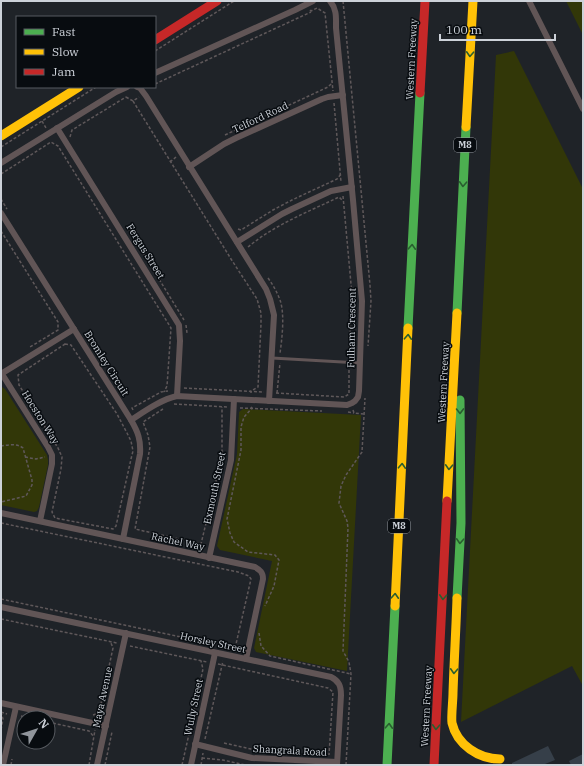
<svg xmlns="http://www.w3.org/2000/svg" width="584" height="766" font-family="'IBM Plex Serif',serif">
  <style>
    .green { fill: #323708 }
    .building { fill: #363f49 }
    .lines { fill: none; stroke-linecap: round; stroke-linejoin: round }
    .path { stroke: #5f585a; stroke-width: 1.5; stroke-dasharray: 3 2; stroke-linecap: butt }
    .lane { stroke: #615556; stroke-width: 3 }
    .street { stroke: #615556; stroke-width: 6 }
    .fast { stroke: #4caf50; stroke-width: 9 }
    .slow { stroke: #ffc107; stroke-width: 9 }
    .jam { stroke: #c62828; stroke-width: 9 }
    .oneway { stroke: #2a5e30 }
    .labels { text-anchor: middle; stroke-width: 3; stroke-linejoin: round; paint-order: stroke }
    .shield { fill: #080c10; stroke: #92979d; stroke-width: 1 }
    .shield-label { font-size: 9px; font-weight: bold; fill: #cdd2d9 }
    .street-label { font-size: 10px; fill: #cdd2d9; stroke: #080c10 }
  </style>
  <rect width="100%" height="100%" fill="#1f2328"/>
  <!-- green -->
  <g class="green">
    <polygon points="566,1 583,1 583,35"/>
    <polygon points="514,51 583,189 583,686 572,666 461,722 496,55"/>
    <polygon points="2,387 5,389 47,455 48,460 48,465 39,507 37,511 34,512 1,505 1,388"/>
    <polygon points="243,409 361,415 347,671 256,652 254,648 272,561 220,550 217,546 237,454 239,412"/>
  </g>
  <!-- building -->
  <g class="building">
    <polygon points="548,746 555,760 545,764 545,765 512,765 512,763"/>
    <polygon points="583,754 583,765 571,765 569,761"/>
  </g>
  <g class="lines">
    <!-- path -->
    <g class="path">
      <polyline points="343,1 370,285 371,301 368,346"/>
      <polyline points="310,10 311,11 317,8 325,13 333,91"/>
      <polyline points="155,51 234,1"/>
      <polyline points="155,84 311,12"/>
      <polyline points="126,97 133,101 139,97"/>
      <polyline points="133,101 231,259 257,299 261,313 261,324 258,387 251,391 251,393"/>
      <polyline points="334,103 341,182"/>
      <polyline points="42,121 46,128"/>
      <polyline points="225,135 328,87 332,83"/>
      <polyline points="70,137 72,130 126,97"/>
      <polyline points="1,147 96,87"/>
      <polyline points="170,162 176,157"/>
      <polyline points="1,174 51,142 58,146 171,328 167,386 164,392"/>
      <polyline points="343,196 352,295 349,358"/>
      <polyline points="1,199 7,209"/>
      <polyline points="128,228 184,320"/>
      <polyline points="238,229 241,230 273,210 292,200 337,179 341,174"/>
      <polyline points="1,231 58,322 58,330 30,347"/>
      <path d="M248,247C274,225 308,212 339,197L342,200"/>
      <path d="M268,278C273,285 277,292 280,300C285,314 282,339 280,353"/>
      <polyline points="186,325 187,333"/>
      <polygon points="65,344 71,345 117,414 127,433 131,441 133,451 131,459 116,526 113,529 55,518 52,512 61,469 62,457 58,448 19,385 18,375"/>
      <polyline points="184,388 264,392"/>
      <polyline points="276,393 344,397 349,394 349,368"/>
      <polyline points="277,393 280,363"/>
      <polyline points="174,404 228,407"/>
      <polyline points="251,407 252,408 244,417 241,427 241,450 227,519 230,533 234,542 248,552 275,555 279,560 274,586 265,606"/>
      <polyline points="240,408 322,411"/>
      <polyline points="163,409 143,422 148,435 150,447 135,529 201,544 222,456 222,407"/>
      <polyline points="133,410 132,408 161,392 168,391"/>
      <polyline points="353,410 354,413 364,414"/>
      <polyline points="348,412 354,413"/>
      <path d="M1,446C8,445 17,443 23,448L32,480V485L26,496L22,497L1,502"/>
      <polyline points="25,457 36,459 45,457"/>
      <polyline points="1,523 238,572 249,576 251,579 236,644 233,649"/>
      <polyline points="1,599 200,641"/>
      <polyline points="1,619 117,643"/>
      <polyline points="259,633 261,646 270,656 351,674"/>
      <polyline points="130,646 207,662"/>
      <polyline points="218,664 328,688 333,692 329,755"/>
      <polyline points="1,712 7,714"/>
      <polyline points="1,712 3,719 1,730"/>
      <polyline points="93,715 99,713 113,648 111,643"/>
      <polyline points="21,716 28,718"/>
      <polyline points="19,722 24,718"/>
      <polyline points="48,722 89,731 94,737"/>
      <polyline points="205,739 223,661"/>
      <polyline points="224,743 251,749 281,752"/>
      <polyline points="319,754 329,753"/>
      <polyline points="202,758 223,760 245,765"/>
      <polyline points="11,765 12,759"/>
      <polyline points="89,765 95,730"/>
      <polyline points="105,765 112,732"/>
      <polyline points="182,765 189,734 203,669 201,661"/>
      <polyline points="201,765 203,753"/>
      <polyline points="346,765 351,674 349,662 343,651 348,528 347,521 339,503 341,486 346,475 362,452 365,398"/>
    </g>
    <!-- lane -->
    <polyline class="lane" points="272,358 360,363"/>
    <!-- street -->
    <g class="street">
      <polyline points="529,1 583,109"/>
      <polyline points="155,73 295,10 313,1"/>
      <polyline points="137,87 140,88 146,96 266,289 270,299 274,315 269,401"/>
      <polyline points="57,128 179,325 180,341 177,396"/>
      <polyline points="1,163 116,92 127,87"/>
      <polyline points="189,167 224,144 236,138 322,99 328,97 343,95"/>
      <path d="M1,213L131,420C138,432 141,440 140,454L123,539"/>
      <polyline points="237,242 282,214 292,209 331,191 352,187"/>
      <polyline points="1,374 74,329"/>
      <polyline points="2,374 48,447 52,455 52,464 40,521"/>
      <path d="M131,420C145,411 160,400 177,396L347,405L352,403L355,401L358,397L359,391L362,301L353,200L336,28C336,18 337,9 330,1"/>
      <path d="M1,513L255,567C260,570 263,572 263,579L246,659"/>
      <polyline points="209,558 231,460 234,399"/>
      <path d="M1,607L331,677C339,681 341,686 341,695L337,765"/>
      <polyline points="1,703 106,726"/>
      <polyline points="195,744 252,758 337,762"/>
      <polyline points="3,765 16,707"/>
      <polyline points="97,765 126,633"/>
      <polyline points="191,765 215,653"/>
    </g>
    <!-- fast -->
    <g class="fast">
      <polyline points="457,313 466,127"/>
      <polyline points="408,328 420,93"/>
      <polyline points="457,598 461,523 460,400"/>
      <polyline points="387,765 395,606"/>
    </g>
    <!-- slow -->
    <g class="slow">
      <polyline points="466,127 473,1"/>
      <polyline points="1,136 79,87"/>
      <polyline points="447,501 457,313"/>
      <path d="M457,598C456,630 454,661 453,693C453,701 451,717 452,723C457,745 479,759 500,759"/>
      <polyline points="395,606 408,328"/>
    </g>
    <!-- jam -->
    <g class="jam">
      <polyline points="155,40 217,1"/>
      <polyline points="420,93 425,1"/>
      <polyline points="434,765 447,501"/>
    </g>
  </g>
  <!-- one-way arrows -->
  <defs><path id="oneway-chevron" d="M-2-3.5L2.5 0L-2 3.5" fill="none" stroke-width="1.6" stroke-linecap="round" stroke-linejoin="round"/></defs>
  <g class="oneway">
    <use href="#oneway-chevron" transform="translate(470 54) rotate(93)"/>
    <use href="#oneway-chevron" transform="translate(463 184) rotate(93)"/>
    <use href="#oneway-chevron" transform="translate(412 247) rotate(-87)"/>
    <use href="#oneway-chevron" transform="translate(408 337) rotate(-87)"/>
    <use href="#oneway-chevron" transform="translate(460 411) rotate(89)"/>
    <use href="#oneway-chevron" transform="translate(402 466) rotate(-87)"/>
    <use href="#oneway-chevron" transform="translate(449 467) rotate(93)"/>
    <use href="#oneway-chevron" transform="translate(460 541) rotate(93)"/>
    <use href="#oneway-chevron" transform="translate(395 596) rotate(-87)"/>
    <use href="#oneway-chevron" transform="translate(443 597) rotate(93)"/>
    <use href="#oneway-chevron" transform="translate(454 671) rotate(93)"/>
    <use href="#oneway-chevron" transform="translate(389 726) rotate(-87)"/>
    <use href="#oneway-chevron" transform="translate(436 727) rotate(93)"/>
  </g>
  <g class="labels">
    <!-- shield labels -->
    <g class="shield">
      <rect x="454" y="138" width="22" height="14" rx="3"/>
      <rect x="388" y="519" width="22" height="14" rx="3"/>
    </g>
    <g class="shield-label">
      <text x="465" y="148">M8</text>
      <text x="399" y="529">M8</text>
    </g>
    <!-- street labels -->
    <g class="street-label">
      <text transform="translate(411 59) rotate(-87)" y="4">Western Freeway</text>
      <text transform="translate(260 117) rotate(-25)" y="4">Telford Road</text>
      <text transform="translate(146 251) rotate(58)" y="4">Fergus Street</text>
      <text transform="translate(351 328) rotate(-89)" y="4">Fulham Crescent</text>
      <text transform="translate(107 363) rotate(58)" y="4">Bromley Circuit</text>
      <text transform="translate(443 382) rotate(-87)" y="4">Western Freeway</text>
      <text transform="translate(41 417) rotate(58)" y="4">Hocston Way</text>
      <text transform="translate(214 488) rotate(-78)" y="4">Exmouth Street</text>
      <text transform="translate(178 541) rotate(12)" y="4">Rachel Way</text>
      <text transform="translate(213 642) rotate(12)" y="4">Horsley Street</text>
      <text transform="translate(102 697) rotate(-78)" y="4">Maya Avenue</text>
      <text transform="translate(426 706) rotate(-87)" y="4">Western Freeway</text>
      <text transform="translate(193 707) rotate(-78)" y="4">Wully Street</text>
      <text transform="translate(290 750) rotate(3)" y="4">Shangrala Road</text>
    </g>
  </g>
  <!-- border -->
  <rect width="584" height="766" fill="none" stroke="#cdd2d9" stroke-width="4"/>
  <!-- legend -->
  <rect x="16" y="16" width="140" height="72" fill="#080c10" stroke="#575b60"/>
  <rect x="24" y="29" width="20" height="6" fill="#4caf50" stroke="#575b60"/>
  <text x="52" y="36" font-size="12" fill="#cdd2d9">Fast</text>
  <rect x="24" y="49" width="20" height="6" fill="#ffc107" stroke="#575b60"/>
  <text x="52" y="56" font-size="12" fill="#cdd2d9">Slow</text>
  <rect x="24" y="69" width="20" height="6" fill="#c62828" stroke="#575b60"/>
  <text x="52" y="76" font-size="12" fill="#cdd2d9">Jam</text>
  <!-- north arrow -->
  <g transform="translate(36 730) rotate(51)"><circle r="19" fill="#080c10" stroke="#575b60"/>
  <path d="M0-3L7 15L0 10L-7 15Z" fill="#90959b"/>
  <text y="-6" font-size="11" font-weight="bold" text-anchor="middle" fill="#cdd2d9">N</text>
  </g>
  <!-- scale -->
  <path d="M440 34v6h115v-6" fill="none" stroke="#cdd2d9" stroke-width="2"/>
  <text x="446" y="34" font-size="12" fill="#cdd2d9" stroke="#080c10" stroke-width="3" paint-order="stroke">100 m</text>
</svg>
